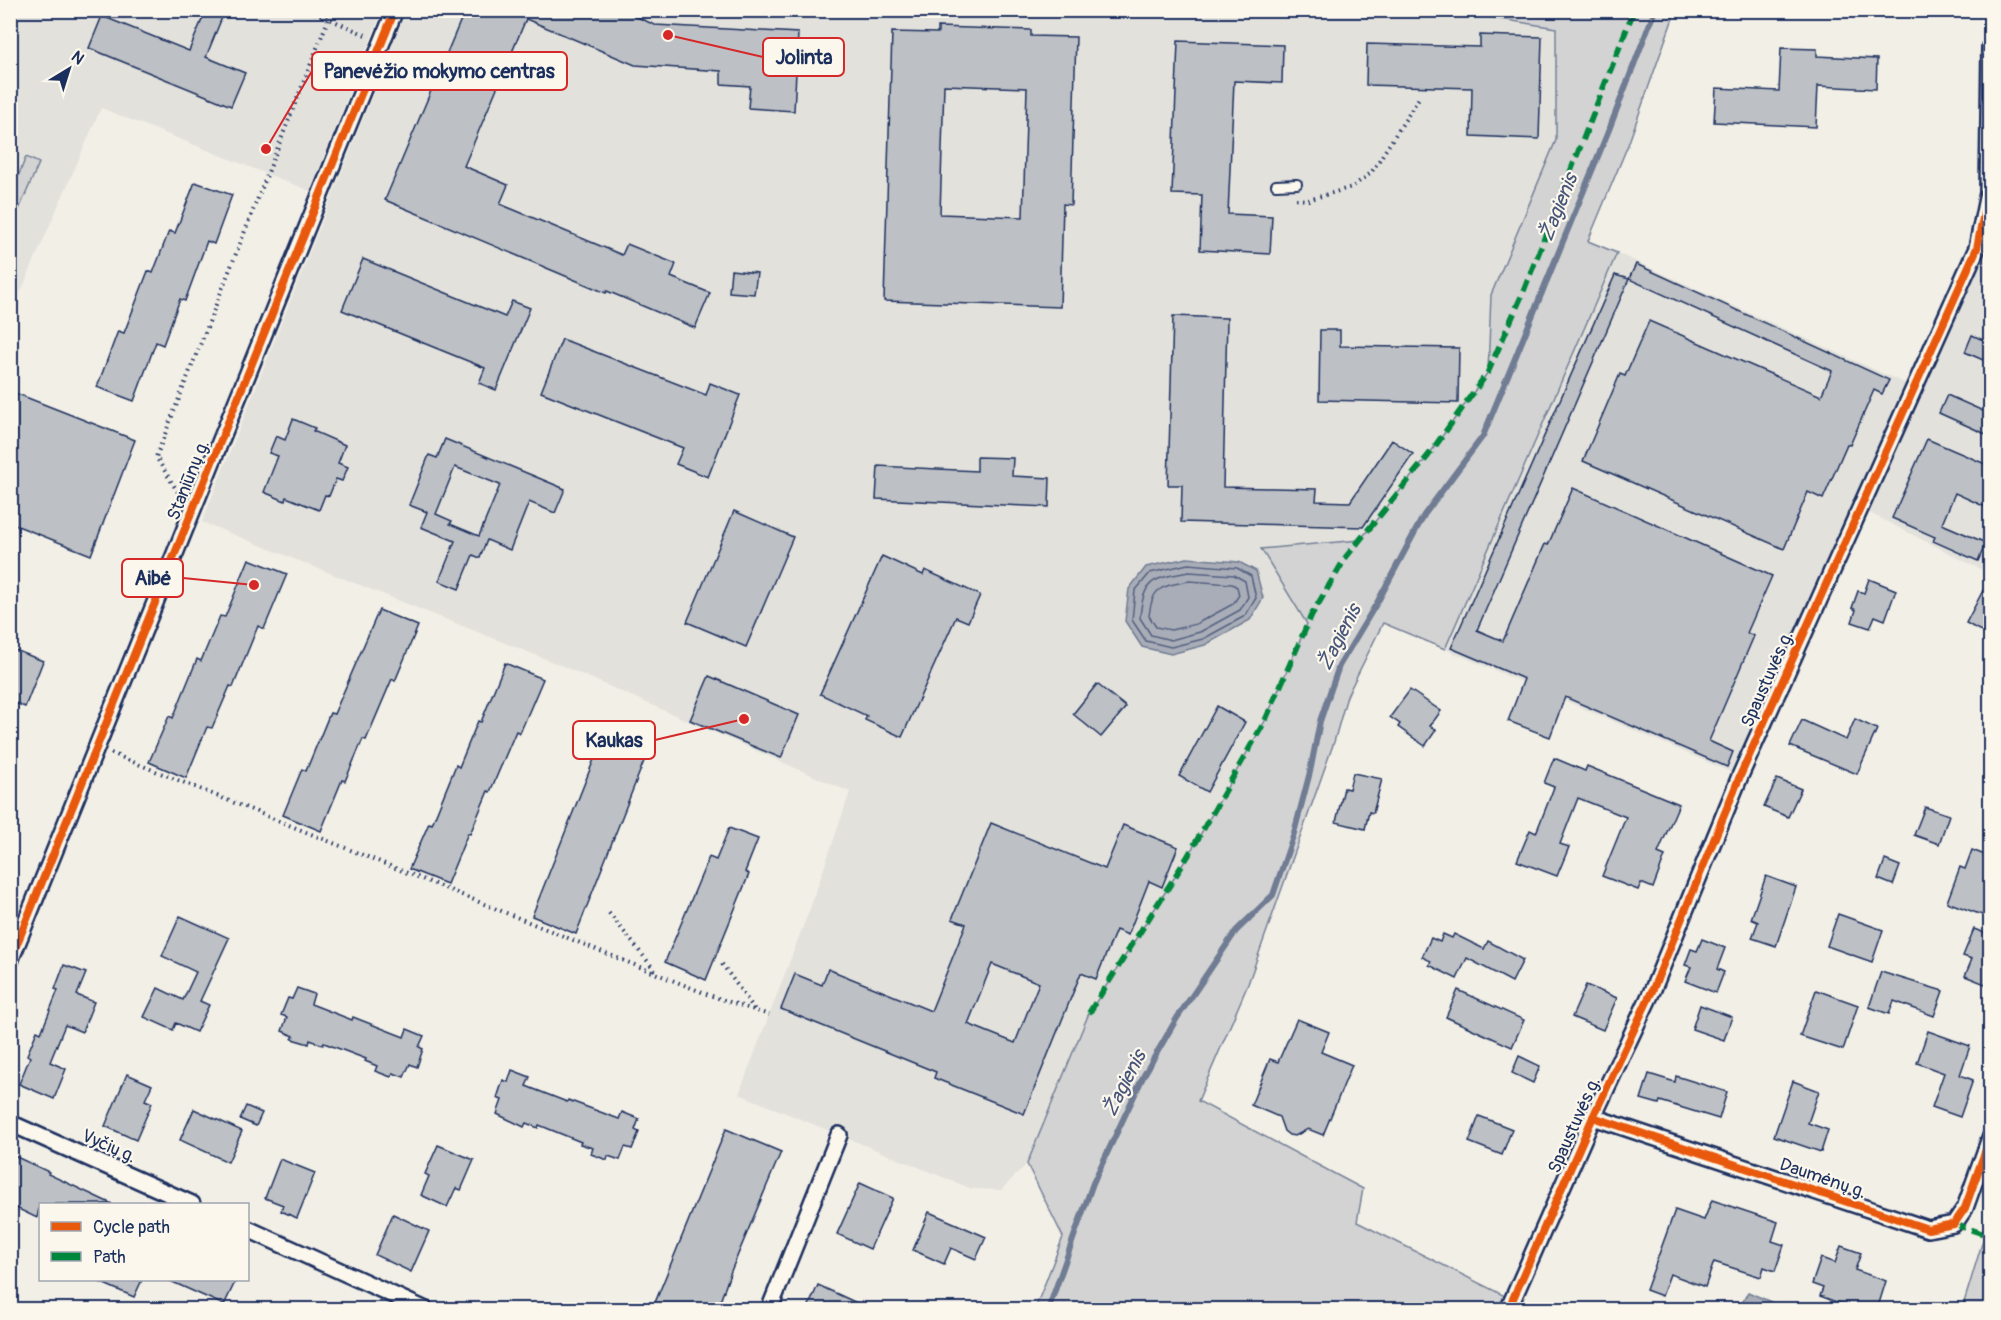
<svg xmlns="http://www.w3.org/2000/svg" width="2001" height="1320" font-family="Pangolin,sans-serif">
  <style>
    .built { fill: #e2e1dc }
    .green { fill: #d2d3d2; stroke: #768198; stroke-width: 1.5 }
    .water { fill: #a9adb7; stroke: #707b93; stroke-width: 1.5 }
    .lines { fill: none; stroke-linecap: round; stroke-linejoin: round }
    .shore { stroke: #546182; stroke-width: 1.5 }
    .stream { stroke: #707b93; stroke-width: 6 }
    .building { fill: #bdc0c4; stroke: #1b2f5e; stroke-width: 1.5; fill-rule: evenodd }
    .lane-casing { stroke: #1b2f5e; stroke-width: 12 }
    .street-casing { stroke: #1b2f5e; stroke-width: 20 }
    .path { stroke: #1b2f5e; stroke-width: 4; stroke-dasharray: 1.5 4.5; stroke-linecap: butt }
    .lane { stroke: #fbf7ec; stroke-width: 8 }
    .street { stroke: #fbf7ec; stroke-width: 15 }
    .quiet { stroke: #00873e; stroke-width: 6; stroke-dasharray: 12 6; stroke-linecap: butt }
    .cycleway-casing { stroke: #fbf7ec; stroke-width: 11 }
    .cycleway { stroke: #e8590c; stroke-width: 8 }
    .labels { text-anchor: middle; stroke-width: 4.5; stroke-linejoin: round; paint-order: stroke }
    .street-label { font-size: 18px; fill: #1b2f5e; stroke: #fbf7ec }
    .water-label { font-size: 20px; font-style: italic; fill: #465579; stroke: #fbf7ec }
    .leader { fill: none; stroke: #d62828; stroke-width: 2 }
    .callout-dot { fill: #d62828; stroke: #fbf7ec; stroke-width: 2 }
    .callout { fill: #fbf7ec; stroke: #d62828; stroke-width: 2 }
    .callout-label { font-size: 20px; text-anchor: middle; font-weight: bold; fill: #1b2f5e }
  </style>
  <rect width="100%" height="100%" fill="#f2efe6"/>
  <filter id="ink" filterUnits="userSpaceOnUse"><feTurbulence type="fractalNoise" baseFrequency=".0167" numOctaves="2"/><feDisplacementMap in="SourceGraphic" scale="12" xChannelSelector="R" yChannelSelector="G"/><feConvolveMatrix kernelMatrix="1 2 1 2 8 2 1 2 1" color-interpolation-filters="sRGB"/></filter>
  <g filter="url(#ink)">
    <!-- built -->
    <g class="built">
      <polygon points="1488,10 1488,17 1556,27 1556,140 1491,295 1488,372 1428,456 1360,540 1262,549 1308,624 1265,721 1188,856 1089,1013 1027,1164 1001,1190 972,1189 739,1094 812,903 850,792 558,664 202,522 406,11"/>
      <polygon points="11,11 382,11 310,191 101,108 11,314"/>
      <polygon points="1990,206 1990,574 1852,504 1735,774 1445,649 1617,253 1922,391 1956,317 1984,249"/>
    </g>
    <!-- green -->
    <g class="green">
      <polygon points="1488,11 1674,11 1673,18 1628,145 1588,241 1617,253 1445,649 1383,623 1347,696 1334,742 1248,984 1198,1101 1363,1189 1357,1222 1505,1296 1500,1310 1035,1309 1063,1237 1027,1164 1089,1013 1188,856 1265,721 1307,624 1261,549 1360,540 1428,456 1488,372 1491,295 1556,140 1556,28 1488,17"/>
      <polygon points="26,157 39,163 11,228 11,194"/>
      <polygon points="1990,1217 1990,1309 1962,1309"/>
    </g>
    <!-- water -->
    <g class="water">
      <polygon points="1187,558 1239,562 1256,571 1263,598 1250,620 1205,645 1171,654 1142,647 1125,621 1129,589 1146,567"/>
      <polygon points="1748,1292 1778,1305 1779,1309 1739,1309"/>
    </g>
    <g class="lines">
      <!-- shore -->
      <g class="shore">
        <polygon points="1188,564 1237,568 1251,576 1256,598 1245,616 1203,639 1171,647 1146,641 1132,620 1135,591 1150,573"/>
        <path d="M1189,572L1234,575L1245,581L1248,597L1240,610L1200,632L1171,640L1151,635L1140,618C1143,578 1153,579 1189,572Z"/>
        <path d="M1189,581L1232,584L1237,587L1239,595L1233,604L1196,624L1171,630L1156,627L1149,616C1152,585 1162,587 1189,581Z"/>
      </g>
      <!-- stream -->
      <polyline class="stream" points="1048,1310 1093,1183 1144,1075 1177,1018 1236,931 1273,895 1294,833 1310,772 1320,721 1339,666 1378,601 1424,515 1483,436 1610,127 1655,10"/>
    </g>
    <!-- building -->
    <g class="building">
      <polygon points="206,10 225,10 206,57 245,73 231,106 89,48 102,16 189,51"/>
      <polygon points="465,10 621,10 655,25 798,33 794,111 748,108 750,86 721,84 721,71 635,65 526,19 464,166 508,185 500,204 622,255 627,244 676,264 671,277 710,293 695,328 607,291 606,293 385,200"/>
      <path d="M938,27L1031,30V36L1076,37L1071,205L1063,204L1060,307L884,301L892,32L938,33ZM944,85L1027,88L1023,217L940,214Z"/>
      <polygon points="1480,35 1542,37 1539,139 1471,136 1472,88 1366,85 1367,44 1480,47"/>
      <polygon points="1178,41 1283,45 1282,83 1234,81 1228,214 1272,216 1270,254 1200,250 1202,195 1172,194"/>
      <polygon points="1781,48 1817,49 1817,56 1877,59 1876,89 1818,86 1816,127 1714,122 1716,88 1779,91"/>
      <polygon points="195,182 232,195 214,244 207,241 185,301 180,299 163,345 156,342 134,401 97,387 118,331 124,333 148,271 153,273 169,231 175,233"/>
      <polygon points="363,259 505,317 512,301 530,308 496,390 479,383 485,368 342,310"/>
      <polygon points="1636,264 1889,380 1882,394 1874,390 1850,445 1847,444 1823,499 1808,492 1784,549 1583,461 1620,374 1625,376 1649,321 1821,396 1832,371 1629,279"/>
      <polygon points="731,270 757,273 754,294 729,292"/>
      <polygon points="1615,275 1629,279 1477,630 1503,641 1545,544 1548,545 1573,488 1772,576 1747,633 1754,636 1709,741 1733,752 1727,767 1565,697 1550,737 1508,721 1524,679 1451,648"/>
      <polygon points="1173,316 1227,318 1223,487 1317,489 1316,501 1350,502 1392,440 1413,454 1363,527 1181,522 1182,485 1168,485"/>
      <polygon points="1320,330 1340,330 1340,346 1459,348 1458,403 1319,400"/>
      <polygon points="1972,335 1990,343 1990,363 1965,352"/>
      <polygon points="562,339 706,395 710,383 740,395 708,477 676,464 683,448 541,392"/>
      <polygon points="10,391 135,440 91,555 10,523"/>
      <polygon points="1947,395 1990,414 1990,436 1939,413"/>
      <polygon points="293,419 315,428 313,431 345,445 338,463 348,467 342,481 336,479 329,496 325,495 319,510 286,497 285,501 264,492 278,456 269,453 276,436 285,440"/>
      <path d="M445,439L565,489L555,513L529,502L510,550L487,540L480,558L473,555L459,589L439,581L455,541L421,527L427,512L409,505L429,455L437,458ZM455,467L500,485L479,536L450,524L452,521L436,514Z"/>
      <polygon points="1927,439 1990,466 1990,509 1955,493 1942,524 1986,543 1978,561 1933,541 1935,537 1892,518"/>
      <polygon points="977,457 1013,458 1012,476 1050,478 1049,507 876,499 878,466 977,471"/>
      <polygon points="734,511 793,537 746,647 687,622"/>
      <polygon points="882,556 923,575 925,570 980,595 968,622 956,617 902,737 865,720 867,716 820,694"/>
      <polygon points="249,559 287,574 264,629 258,626 233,687 230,686 212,728 207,727 186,778 149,762 169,716 173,718 197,659 201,661 220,616 225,617"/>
      <polygon points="1990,577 1990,636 1966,623"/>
      <polygon points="1869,579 1896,590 1885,620 1875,616 1870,628 1852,622 1856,610 1852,608 1858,591 1864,593"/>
      <polygon points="379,610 418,626 395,681 392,679 366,740 363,739 345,781 342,780 321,831 283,815 302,769 306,771 330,713 334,714"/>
      <polygon points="10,648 43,661 25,707 10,701"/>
      <polygon points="505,663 543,679 520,733 516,731 490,792 488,791 470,834 468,833 447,884 409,869 429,823 432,824 456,765 459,767 478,721 481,722"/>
      <polygon points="709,676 799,715 781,758 690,720"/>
      <polygon points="1097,684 1126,707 1101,737 1073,714"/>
      <polygon points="1410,690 1441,711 1430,726 1436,730 1425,746 1398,727 1400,724 1390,717"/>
      <polygon points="1217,706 1245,722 1207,792 1179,776"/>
      <polygon points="1855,719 1877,729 1857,774 1790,746 1802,720 1846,740"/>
      <polygon points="602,739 646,756 576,934 532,916"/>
      <polygon points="1554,758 1585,771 1587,766 1679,804 1658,853 1665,856 1653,888 1641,883 1638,890 1602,876 1626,817 1578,798 1560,844 1569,847 1557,876 1517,861 1530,830 1536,833 1551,795 1554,787 1544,783"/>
      <polygon points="1353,773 1382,779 1373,813 1369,812 1365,829 1336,822 1344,788 1349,789"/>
      <polygon points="1777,779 1801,789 1788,817 1764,807"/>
      <polygon points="1925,807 1949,815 1939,844 1914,835"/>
      <path d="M991,823L1105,869L1123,825L1178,847L1162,887L1149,881L1128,935L1116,930L1096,979L1081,973L1024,1114L934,1078L936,1072L781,1009L795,974L822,985L828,969L931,1011L966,924L952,919ZM992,964L1039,983L1015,1043L968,1024Z"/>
      <polygon points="729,828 758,839 745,872 749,874 706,980 665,962 709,857 716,860"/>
      <polygon points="1972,850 1990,857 1990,918 1947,902 1960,867 1965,869"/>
      <polygon points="1885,860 1900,866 1893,885 1878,879"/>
      <polygon points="1766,876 1796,887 1776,946 1752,938 1758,922 1751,919"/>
      <polygon points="1838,914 1883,930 1872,962 1827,946"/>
      <polygon points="180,916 229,938 200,1001 209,1005 196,1032 176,1023 173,1030 144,1017 158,988 183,1000 196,972 162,956"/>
      <polygon points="1974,929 1990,935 1990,986 1965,976 1972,959 1963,956"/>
      <polygon points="1443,934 1452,938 1454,934 1484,949 1488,941 1523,960 1512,982 1467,958 1457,979 1429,965 1431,961 1422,957 1431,938 1440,942"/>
      <polygon points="1702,939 1725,948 1717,969 1724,972 1716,993 1685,981 1691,967 1685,965 1691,949 1697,951"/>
      <polygon points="64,965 86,973 77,995 94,1002 82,1032 65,1025 50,1062 66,1069 54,1099 19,1084 30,1057 27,1055 37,1031 41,1033 58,990 55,989"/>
      <polygon points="1881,972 1943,991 1934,1016 1894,1001 1889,1014 1869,1007"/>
      <polygon points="1586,985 1617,998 1603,1030 1572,1017"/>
      <polygon points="297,988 314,994 311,1004 352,1020 353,1017 404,1037 407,1029 424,1036 419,1047 423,1049 417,1067 410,1064 404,1077 393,1073 391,1077 375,1071 377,1066 365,1061 366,1059 324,1043 323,1045 310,1040 309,1044 292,1039 294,1036 282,1031 287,1017 281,1015 288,998 292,999"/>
      <polygon points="1458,990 1524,1020 1512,1047 1446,1017"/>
      <polygon points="1816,990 1858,1005 1843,1050 1800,1036"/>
      <polygon points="1700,1005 1732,1017 1724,1040 1692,1029"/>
      <polygon points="1297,1019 1329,1032 1321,1052 1352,1065 1323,1135 1308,1129 1295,1136 1289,1135 1284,1131 1279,1117 1251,1105 1270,1059 1278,1062"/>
      <polygon points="1928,1031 1970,1046 1960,1075 1973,1080 1960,1117 1932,1107 1944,1073 1917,1063"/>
      <polygon points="1519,1056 1540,1066 1533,1083 1512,1073"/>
      <polygon points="512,1070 530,1077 526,1086 567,1102 568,1100 619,1119 622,1112 639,1119 635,1130 639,1132 632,1149 625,1147 620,1160 608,1156 607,1160 591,1154 593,1148 580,1144 581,1142 539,1125 538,1128 526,1123 524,1127 497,1114 502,1100 497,1098 503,1080 508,1082"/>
      <polygon points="127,1074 152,1085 145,1100 152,1103 136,1140 105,1126"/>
      <polygon points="1649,1074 1675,1082 1676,1076 1727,1092 1719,1119 1660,1101 1659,1104 1641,1099"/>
      <polygon points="1793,1081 1819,1091 1808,1123 1828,1130 1821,1152 1774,1136"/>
      <polygon points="246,1106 262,1113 256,1126 240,1119"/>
      <polygon points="194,1109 242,1131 228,1162 180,1140"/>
      <polygon points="1479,1116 1512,1129 1502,1155 1469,1142"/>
      <polygon points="726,1129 781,1152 731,1271 717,1310 652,1310"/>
      <polygon points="438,1145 474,1160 461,1190 456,1188 447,1207 421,1195 429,1176 425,1174"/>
      <polygon points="10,1154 49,1172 48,1174 112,1204 40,1204 37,1218 10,1205"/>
      <polygon points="280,1159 315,1173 297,1218 281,1211 283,1205 265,1198"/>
      <polygon points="860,1183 893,1198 870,1249 837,1234"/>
      <polygon points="1712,1200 1778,1222 1772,1241 1784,1245 1775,1271 1764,1267 1761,1277 1714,1262 1705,1287 1670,1274 1662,1296 1646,1290 1675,1210 1704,1220"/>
      <polygon points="929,1212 986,1237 976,1259 951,1248 944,1264 913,1250"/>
      <polygon points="393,1214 429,1231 411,1272 375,1255"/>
      <polygon points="1841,1246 1861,1253 1855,1270 1886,1281 1877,1310 1849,1310 1850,1307 1820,1296 1823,1288 1812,1284 1821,1258 1835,1263"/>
      <polygon points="95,1280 142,1280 134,1297"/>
      <polygon points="168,1280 236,1280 224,1305"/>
      <polygon points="818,1285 872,1310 807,1310"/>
    </g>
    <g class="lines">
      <!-- lane casing -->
      <g class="lane-casing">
        <polyline id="lane" points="1276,185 1297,184"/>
      </g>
      <!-- street casing -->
      <g class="street-casing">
        <g id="street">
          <polyline points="10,961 395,10"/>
          <polyline points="1593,1117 1928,1229 1954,1224 1965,1208 1990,1138"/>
          <polyline points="10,1123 192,1204"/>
          <polyline points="248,1229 426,1310"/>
          <polyline points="769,1310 839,1135"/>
          <polyline points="1508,1310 1593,1117 1653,989 1740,776 1977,248 1988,193 1990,47"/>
        </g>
      </g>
      <!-- path -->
      <g class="path">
        <polyline points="309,10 368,36"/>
        <polyline points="1296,199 1308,200 1352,187 1371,173 1419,98"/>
        <polyline points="181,497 156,457 332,10"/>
        <polyline points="111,753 709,995 769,1015"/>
        <polyline points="609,913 657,973"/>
        <polyline points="722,964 755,1010"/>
      </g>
      <!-- lane -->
      <use href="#lane" class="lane"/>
      <!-- street -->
      <use href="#street" class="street"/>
      <!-- quiet -->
      <g class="quiet">
        <polyline points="1089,1013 1188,856 1265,721 1311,616 1346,557 1428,456 1488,372 1522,295 1634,10"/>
        <polyline points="1954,1224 1990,1236"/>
      </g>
      <!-- cycleway casing -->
      <g class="cycleway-casing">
        <g id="cycleway">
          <polyline points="10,961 395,10"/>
          <polyline points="1593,1117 1928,1229 1954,1224 1965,1208 1990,1138"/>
          <polyline points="1508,1310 1593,1117 1653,989 1740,776 1977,248 1988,193 1990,47"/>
        </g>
      </g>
      <!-- cycleway -->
      <use href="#cycleway" class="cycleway"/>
    </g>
  </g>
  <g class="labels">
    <!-- street labels -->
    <g class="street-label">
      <text transform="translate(188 480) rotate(-68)" y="6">Staniūnų g.</text>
      <text transform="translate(1767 679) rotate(-66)" y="6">Spaustuvės g.</text>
      <text transform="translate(1574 1125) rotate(-66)" y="6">Spaustuvės g.</text>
      <text transform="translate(109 1146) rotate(24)" y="6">Vyčių g.</text>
      <text transform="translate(1823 1178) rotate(19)" y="6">Daumėnų g.</text>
    </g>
    <!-- water labels -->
    <g class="water-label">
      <text transform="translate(1558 207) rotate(-68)" y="7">Žagienis</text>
      <text transform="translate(1339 637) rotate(-63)" y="7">Žagienis</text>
      <text transform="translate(1124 1083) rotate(-63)" y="7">Žagienis</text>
    </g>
  </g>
  <!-- callouts -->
  <path class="leader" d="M668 35L763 57M266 149L312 71M254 585L183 578M744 719L655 740"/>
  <g class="callout-dot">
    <circle cx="668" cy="35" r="6"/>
    <circle cx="266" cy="149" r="6"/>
    <circle cx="254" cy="585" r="6"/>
    <circle cx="744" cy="719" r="6"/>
  </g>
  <g class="callout">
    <rect x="763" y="38" width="81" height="38" rx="6"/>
    <rect x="312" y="52" width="255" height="38" rx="6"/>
    <rect x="122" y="559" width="61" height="38" rx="6"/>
    <rect x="573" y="721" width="82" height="38" rx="6"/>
  </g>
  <g class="callout-label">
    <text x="804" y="64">Jolinta</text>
    <text x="439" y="78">Panevėžio mokymo centras</text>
    <text x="153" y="585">Aibė</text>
    <text x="614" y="747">Kaukas</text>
  </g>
  <!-- margin -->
  <rect width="2001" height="1320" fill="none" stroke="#fbf7ec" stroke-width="36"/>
  <rect x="18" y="18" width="1965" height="1284" fill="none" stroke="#1b2f5e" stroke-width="2" filter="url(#ink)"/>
  <!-- legend -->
  <rect x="39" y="1203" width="210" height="78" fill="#fbf7ec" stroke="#a1a7b3" stroke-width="1.5"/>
  <rect x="51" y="1222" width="30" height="9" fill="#e8590c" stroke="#a1a7b3" stroke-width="1.5"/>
  <text x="93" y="1233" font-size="18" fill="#1b2f5e">Cycle path</text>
  <rect x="51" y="1252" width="30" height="9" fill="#00873e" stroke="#a1a7b3" stroke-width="1.5"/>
  <text x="93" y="1263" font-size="18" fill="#1b2f5e">Path</text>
  <!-- north arrow -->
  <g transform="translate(69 69) rotate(38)" stroke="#fbf7ec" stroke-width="4.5" paint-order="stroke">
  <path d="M0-4.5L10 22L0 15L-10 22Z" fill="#1b2f5e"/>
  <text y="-9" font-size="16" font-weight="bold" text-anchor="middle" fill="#1b2f5e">N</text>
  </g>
</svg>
